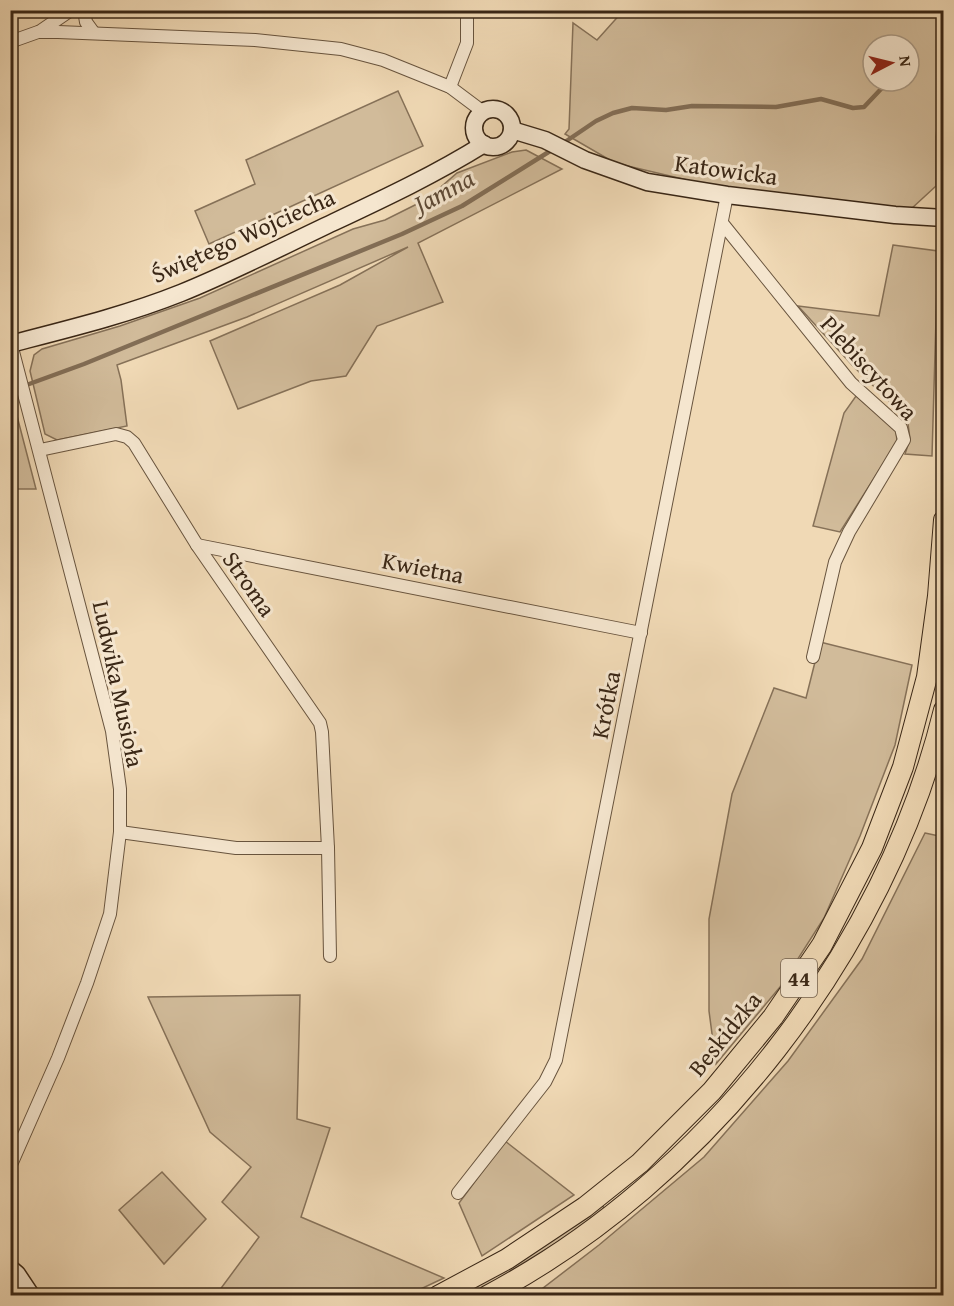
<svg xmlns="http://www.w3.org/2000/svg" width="954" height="1306" font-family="'Gentium Book Plus',serif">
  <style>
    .green { fill: #d1bb9a; stroke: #867158; stroke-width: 1.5; fill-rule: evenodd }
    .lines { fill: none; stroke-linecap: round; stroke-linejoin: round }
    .stream { stroke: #826d55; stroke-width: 4.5 }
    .street-casing { stroke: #68543e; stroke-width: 14 }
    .secondary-casing { stroke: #3a2716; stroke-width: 19 }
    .primary-casing { stroke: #3a2716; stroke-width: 22 }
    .street { stroke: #f5e6cf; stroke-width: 12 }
    .secondary { stroke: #f5e6cf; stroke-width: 16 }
    .primary { stroke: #f0d9b5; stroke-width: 20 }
    .labels { text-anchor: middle; stroke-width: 6; stroke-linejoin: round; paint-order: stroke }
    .shield { fill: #f5e6cf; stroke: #72604e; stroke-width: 1.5 }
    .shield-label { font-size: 22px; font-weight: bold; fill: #3a2716 }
    .street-label { font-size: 24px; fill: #3a2716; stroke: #f5e6cf }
    .water-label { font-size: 26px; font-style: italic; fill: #5e4a36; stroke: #f5e6cf }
  </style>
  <rect width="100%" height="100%" fill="#f0d9b5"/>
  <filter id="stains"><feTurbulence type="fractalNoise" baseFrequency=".00333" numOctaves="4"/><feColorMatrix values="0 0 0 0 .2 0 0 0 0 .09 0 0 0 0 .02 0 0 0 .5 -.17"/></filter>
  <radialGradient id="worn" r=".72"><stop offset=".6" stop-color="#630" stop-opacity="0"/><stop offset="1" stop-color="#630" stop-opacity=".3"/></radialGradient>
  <!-- green -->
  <g class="green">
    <path d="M623,11H943V72L936,137V186L911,209L704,184L615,163L565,134L569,129L573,23L597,40ZM873,45H909V81H873Z"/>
    <polygon points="398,91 423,146 209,244 195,211 255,184 246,160"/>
    <polygon points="526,150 562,169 418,243 443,302 377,326 346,376 311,381 238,409 210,341 340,285 408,247 247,317 117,365 121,380 127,426 57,440 45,434 30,371 34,355 42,349 120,326 200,298 353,229 385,220 427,199 457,173 512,152"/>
    <polygon points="893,245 938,251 932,456 905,454 910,439 908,424 900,412 853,366 798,306 879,316"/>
    <polygon points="10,389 36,489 11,489"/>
    <polygon points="856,396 896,430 897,442 840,532 813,526 844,413"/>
    <polygon points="820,642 912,665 895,745 860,836 824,918 780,987 716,1064 709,1011 709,919 732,794 774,688 806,698"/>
    <polygon points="925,833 944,837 943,1295 534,1295 599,1245 704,1157 788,1061 862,959"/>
    <polygon points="300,995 297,1119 330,1128 301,1217 444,1278 408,1295 216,1295 259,1237 222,1202 251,1167 210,1132 148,997"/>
    <polygon points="505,1141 574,1195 482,1256 459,1203"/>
    <polygon points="162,1172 206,1219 164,1264 119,1210"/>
    <polygon points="602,1203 604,1209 558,1242 471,1295 456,1296"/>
  </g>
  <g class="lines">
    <!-- stream -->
    <g class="stream">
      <polyline points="909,81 910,81"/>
      <polyline points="562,144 596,121 613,113 632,108 666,110 692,106 776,107 821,99 853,108 864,107 881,89 895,81"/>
      <polyline points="10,391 84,364 402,234 462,206 555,148"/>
    </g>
    <!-- street casing -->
    <g class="street-casing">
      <g id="street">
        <polyline points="84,10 86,22 94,33"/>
        <polyline points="39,32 71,10"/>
        <polyline points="10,42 38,32 58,32 255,40 341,49 383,60 450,87 482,111"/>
        <polyline points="450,87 467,43 467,10"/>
        <polyline points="722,223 851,383 901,428 904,440 849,532 835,562 813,657"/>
        <polyline points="40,450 116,434 127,437 134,443 197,545 320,723 322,732 328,848 330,956"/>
        <polyline points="197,545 641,633"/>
        <polyline points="120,832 236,848 328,848"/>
        <polyline points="10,1167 58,1058 87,983 110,914 120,832 120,789 112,731 11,344"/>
        <polyline points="458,1193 545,1082 556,1060 727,195"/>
      </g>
    </g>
    <!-- secondary casing -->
    <g class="secondary-casing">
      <g id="secondary">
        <circle cx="493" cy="128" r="19"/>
        <polyline points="512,130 545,140 585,160 647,182 727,195 895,215 944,218"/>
        <path d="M10,344C68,329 126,315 181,293C233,272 283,246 334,222C385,198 436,174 484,144"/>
        <polyline points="10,1268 17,1274 31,1295"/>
      </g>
    </g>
    <!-- primary casing -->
    <g class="primary-casing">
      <g id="primary">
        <polyline points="438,1296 507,1259 585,1207 640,1163 712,1091 773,1017 822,945 872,848 903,767 927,677 938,596 944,520"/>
        <path d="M487,1296C707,1180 885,951 944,710"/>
      </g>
    </g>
    <!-- street -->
    <use href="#street" class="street"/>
    <!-- secondary -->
    <use href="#secondary" class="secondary"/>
    <!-- primary -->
    <use href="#primary" class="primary"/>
  </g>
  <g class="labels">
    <!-- shield labels -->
    <rect class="shield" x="781" y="959" width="36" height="38" rx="4.5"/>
    <g class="shield-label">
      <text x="799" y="986">44</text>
    </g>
    <!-- street labels -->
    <g class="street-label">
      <text transform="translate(726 170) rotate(8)" y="8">Katowicka</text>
      <text transform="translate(243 236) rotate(-24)" y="8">Świętego Wojciecha</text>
      <text transform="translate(869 368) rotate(48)" y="8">Plebiscytowa</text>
      <text transform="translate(423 568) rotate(11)" y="8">Kwietna</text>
      <text transform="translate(249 584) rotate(55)" y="8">Stroma</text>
      <text transform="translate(118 684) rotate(78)" y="8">Ludwika Musioła</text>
      <text transform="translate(606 705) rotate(-79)" y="8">Krótka</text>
      <text transform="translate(725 1034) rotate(-51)" y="8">Beskidzka</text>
    </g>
    <!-- water labels -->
    <g class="water-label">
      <text transform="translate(444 191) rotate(-28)" y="9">Jamna</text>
    </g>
  </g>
  <!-- margin -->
  <rect width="954" height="1306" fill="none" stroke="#f0d9b5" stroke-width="36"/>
  <rect x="12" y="12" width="930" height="1282" fill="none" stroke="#3a2716" stroke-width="3"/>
  <rect x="18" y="18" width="918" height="1270" fill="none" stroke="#3a2716" stroke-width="1.5"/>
  <!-- north arrow -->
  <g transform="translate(891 63) rotate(83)"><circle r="28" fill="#f5e6cf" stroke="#aa9a85" stroke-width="1.5"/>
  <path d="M0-4.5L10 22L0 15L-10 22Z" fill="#8f2418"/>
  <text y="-9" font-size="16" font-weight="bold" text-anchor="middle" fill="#3a2716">N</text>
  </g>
  <rect width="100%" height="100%" filter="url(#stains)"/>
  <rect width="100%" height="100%" fill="url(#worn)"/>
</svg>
